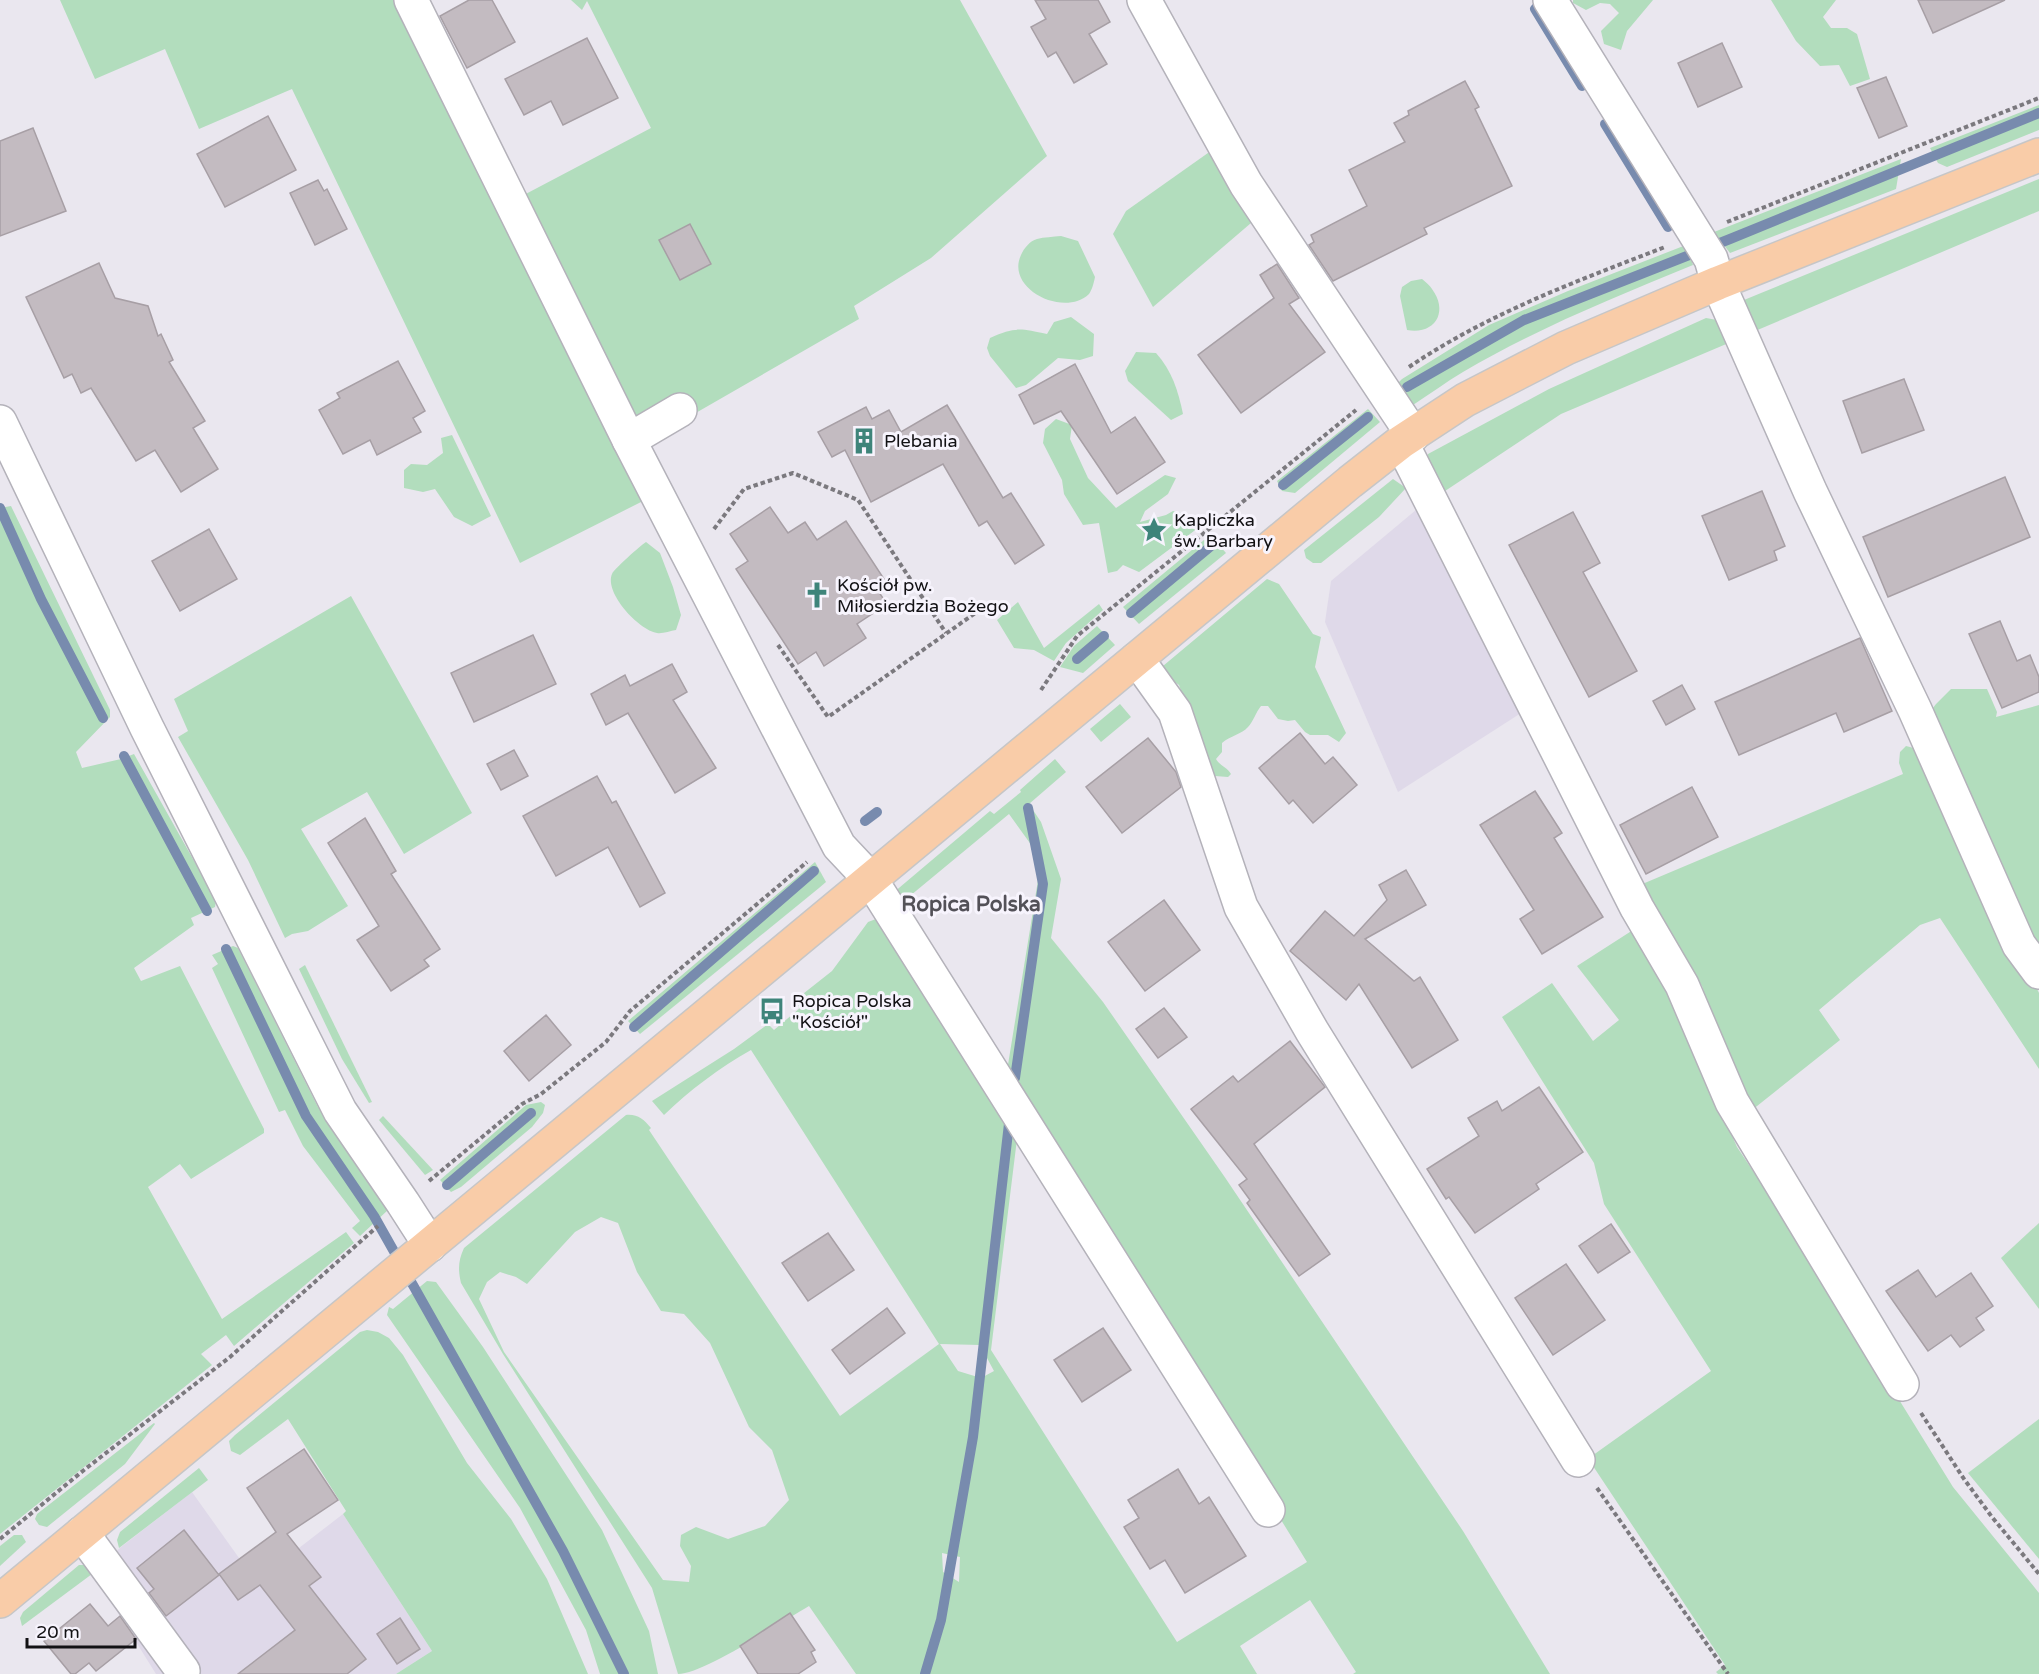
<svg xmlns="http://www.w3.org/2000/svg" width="2039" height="1674" font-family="'Varela Round',sans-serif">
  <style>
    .built { fill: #dfd9e9 }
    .green { fill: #b2ddbd; fill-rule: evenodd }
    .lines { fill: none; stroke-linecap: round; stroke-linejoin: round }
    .stream { stroke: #788bae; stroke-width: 10 }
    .building { fill: #c3bbc1; stroke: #a79fa5; stroke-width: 1.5 }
    .minor-casing { stroke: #b4b2ba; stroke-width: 36 }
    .major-casing { stroke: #c6c6c7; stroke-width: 36 }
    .path { stroke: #7b797e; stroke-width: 4; stroke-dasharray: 4.5 3; stroke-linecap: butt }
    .minor { stroke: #fff; stroke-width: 33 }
    .major { stroke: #f9cca8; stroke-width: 33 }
    .labels { text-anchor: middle; stroke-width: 6; stroke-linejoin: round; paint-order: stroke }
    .poi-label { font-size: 18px; fill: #121114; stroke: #f7f4fd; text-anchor: start }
    .quarter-label { font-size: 21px; font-weight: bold; fill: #535158; stroke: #f7f4fd }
  </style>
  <rect width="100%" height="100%" fill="#eae7ef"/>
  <!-- built -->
  <g class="built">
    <polygon points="1416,510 1521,713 1398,792 1325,622 1331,581"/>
    <polygon points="192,1492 249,1572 299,1548 343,1514 432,1651 396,1674 156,1674 93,1573 121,1547"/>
  </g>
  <!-- green -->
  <g class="green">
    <polygon points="60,0 410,0 649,498 520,563 292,89 199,129 165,49 95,79"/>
    <polygon points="571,0 960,0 1047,156 931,258 854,306 859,319 687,418 636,428 520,197 651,128 587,1 582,10"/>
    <polygon points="1573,0 1653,0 1627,31 1621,50 1604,44 1601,31 1619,13 1610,4 1600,3 1586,10 1573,3"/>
    <polygon points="1771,0 1836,0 1823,17 1831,28 1847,28 1857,34 1870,79 1850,86 1839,65 1820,66 1796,41"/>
    <polygon points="2039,105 2039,130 1947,167 1938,163 1930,148"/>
    <polygon points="1215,148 1258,217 1153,307 1113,234 1126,211"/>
    <polygon points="1901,159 1896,189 1730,253 1714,232"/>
    <polygon points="2039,179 2039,211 1748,334 1744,300"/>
    <path d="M1061,236L1078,241L1095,277C1094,282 1092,290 1089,294C1064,318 1005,289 1021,255C1024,248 1030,241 1037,239C1044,237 1053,237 1061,236Z"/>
    <path d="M1686,245L1693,265C1615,297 1536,329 1463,372C1446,382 1430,394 1413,405L1392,389L1402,379L1489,325L1568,291Z"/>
    <path d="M1422,279C1426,282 1430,286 1432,289C1449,312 1435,335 1407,330L1400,296L1402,287L1411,281Z"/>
    <path d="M1071,317L1094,334L1093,356L1080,360L1058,358L1026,385L1016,388L990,356L987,348L990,338C1016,326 1021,329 1047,334L1054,322Z"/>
    <polygon points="1706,318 1717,320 1731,342 1561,414 1436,497 1423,470 1428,454 1549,389"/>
    <path d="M1136,352L1156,353C1172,371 1178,390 1183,414L1171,420L1128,381L1125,371Z"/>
    <polygon points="1368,409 1380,422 1295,493 1282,491 1277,481"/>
    <polygon points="1056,419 1072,425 1070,439 1088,478 1116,508 1165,475 1176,478 1168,494 1145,511 1140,522 1166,515 1173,511 1189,515 1202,524 1202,525 1139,572 1123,565 1117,571 1108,573 1099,523 1083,525 1064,494 1062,480 1043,443 1045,429"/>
    <polygon points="452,435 491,516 472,526 454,517 435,489 423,492 404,488 404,470 411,464 427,465 443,453 441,438"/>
    <polygon points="1393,479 1406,488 1379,517 1321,563 1313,563 1306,558 1304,550"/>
    <polygon points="11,506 110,710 110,717 76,752 82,768 121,759 134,754 216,900 215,907 191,918 194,925 134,968 141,981 180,966 264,1129 264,1133 191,1179 180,1164 148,1187 222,1319 346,1232 354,1243 234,1346 226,1335 201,1354 212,1365 0,1534 0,508"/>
    <polygon points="1210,535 1226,553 1139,624 1123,607"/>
    <path d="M646,542L660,553L673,587L681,615L676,630C670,631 662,634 657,633C639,630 604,593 612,574C614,569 640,546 646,542Z"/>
    <path d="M1267,579L1279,584L1313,634L1321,637L1315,667L1346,733L1339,742L1328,735H1310L1305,732L1295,720L1288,721L1278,719L1268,706H1261C1256,712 1253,722 1248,727C1242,734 1230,736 1222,743V752L1216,759C1220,766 1227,767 1231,774L1228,777L1215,776L1198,740L1179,685L1164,674L1163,666Z"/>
    <polygon points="351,596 472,813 404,854 367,792 301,829 348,906 308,931 292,934 285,938 248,860 178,737 188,731 174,699"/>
    <polygon points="1018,602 1044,648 1099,604 1103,610 1066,643 1054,661 1034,650 1014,648 997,620"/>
    <polygon points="1097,626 1115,645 1083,673 1060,667 1074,646"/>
    <polygon points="1951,689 1987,689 1997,712 1996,717 2039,705 2039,959 1926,717 1936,704"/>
    <polygon points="1120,704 1131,717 1101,742 1090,729"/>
    <polygon points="1906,746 1925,751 1947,806 2039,993 2039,1069 1940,918 1920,925 1819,1010 1840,1040 1747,1114 1702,986 1640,885 1903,774 1899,763 1900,752"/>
    <path d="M1055,759L1066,772L1029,804L1041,822L1061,879L1051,938L1103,1002L1224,1176L1463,1531L1550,1674H1353L1356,1672L1310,1600L1240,1646L1257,1674H856L809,1606C783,1621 704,1674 678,1674L652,1588L503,1354L461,1283C458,1270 458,1261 464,1248L626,1115C638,1114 643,1119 651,1128L649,1130L840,1416L939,1344L751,1050C720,1067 689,1091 664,1115L652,1101L734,1049L768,1024L774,1030L800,1008L794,1001L832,971L868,922L876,919L894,937L1017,1139L991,1350L1177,1642L1307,1562L1030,1113L1006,1077L1038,880L1032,846L1009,814L899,905L893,893L990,811L994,814L1021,792L1020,790ZM601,1217L618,1223L637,1272L661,1311L684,1314L710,1343L749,1427L772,1450L789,1500L765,1526L728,1539L696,1527L681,1535L680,1546L691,1566L689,1582L663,1580L504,1352L479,1299L487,1282L500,1272L516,1277L527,1284L575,1232ZM940,1344L980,1345L994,1371L981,1378L958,1371ZM942,1553L960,1557L959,1582L943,1572Z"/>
    <polygon points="815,862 826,882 819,888 640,1034 628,1021"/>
    <polygon points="1633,930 1679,1002 1703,1070 1737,1147 1817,1267 1953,1487 2039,1593 2039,1674 1718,1674 1716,1672 1725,1665 1591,1463 1589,1458 1711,1371 1604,1204 1594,1163 1502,1017 1552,983 1593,1041 1619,1020 1577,966"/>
    <polygon points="233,946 238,948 318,1107 372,1183 388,1210 360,1236 352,1228 360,1221 303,1146 285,1110 279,1112 212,968 218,964 212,955"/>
    <polygon points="305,965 372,1102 369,1103 342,1059 299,969"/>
    <polygon points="541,1102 545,1105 543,1113 532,1127 461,1187 451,1192 440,1180 526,1105"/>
    <polygon points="383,1116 433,1170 425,1175 379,1120"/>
    <polygon points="2039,1223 2039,1309 2001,1258"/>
    <polygon points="427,1281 436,1282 483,1347 602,1530 649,1631 658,1674 600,1674 586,1630 520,1508 387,1315 389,1307 393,1309"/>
    <polygon points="367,1330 378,1332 389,1338 403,1355 467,1463 511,1519 547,1579 588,1674 396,1674 432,1651 343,1514 346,1511 288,1419 240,1455 231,1451 229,1441 235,1435 360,1332"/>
    <polygon points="2039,1419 2039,1559 1968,1473"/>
    <polygon points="154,1423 155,1424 125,1464 47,1527 39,1525 35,1519 37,1514"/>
    <polygon points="199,1468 208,1480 119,1548 117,1540 120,1532"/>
    <polygon points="14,1535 22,1535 26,1542 0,1566 0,1546"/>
    <polygon points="79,1565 84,1565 92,1574 22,1626 20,1618 23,1612"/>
  </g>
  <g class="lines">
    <!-- stream -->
    <g class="stream">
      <polyline points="1538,6 1535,9 1582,86"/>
      <polyline points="1605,124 1668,227"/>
      <polyline points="1407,387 1524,320 1730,239 2039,113"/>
      <polyline points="1283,485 1368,417"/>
      <polyline points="0,508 41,599 103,718"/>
      <polyline points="1131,613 1217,541"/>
      <polyline points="1077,659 1104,636"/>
      <polyline points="124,756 207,911"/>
      <polyline points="865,821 877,812"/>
      <polyline points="226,949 306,1116 374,1216 563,1551 624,1674"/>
      <polyline points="634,1027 814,871"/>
      <polyline points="1015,1078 1043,884 1028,808"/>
      <polyline points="447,1185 531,1113"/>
      <polyline points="925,1674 941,1620 973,1437 1010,1115"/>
    </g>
  </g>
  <!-- building -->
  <g class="building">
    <polygon points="469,0 492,0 515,42 467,68 440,16"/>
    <polygon points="1035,0 1098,0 1110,22 1089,34 1107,64 1074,83 1056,52 1048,57 1031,27 1046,19"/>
    <polygon points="1918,0 2005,0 1933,33"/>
    <polygon points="587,38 618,98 563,125 551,101 524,115 505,79"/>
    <polygon points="1722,43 1742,87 1698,107 1678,63"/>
    <polygon points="1886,77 1907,126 1879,138 1857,88"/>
    <polygon points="1465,81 1479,107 1475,109 1512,186 1424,228 1427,234 1333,281 1309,245 1314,242 1311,235 1367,206 1349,170 1405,142 1394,123 1409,115 1408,111"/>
    <polygon points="268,116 296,170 225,207 197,154"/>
    <polygon points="33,128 66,211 0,236 0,141"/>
    <polygon points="318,180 324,191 327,189 347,229 315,245 290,193"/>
    <polygon points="690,224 711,264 680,280 659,240"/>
    <polygon points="99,263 115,298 148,306 158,336 161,334 173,360 169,362 205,421 193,428 218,469 181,492 155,450 136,461 91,388 81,393 72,374 64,378 26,297"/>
    <polygon points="1277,264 1299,298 1289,304 1325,352 1241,413 1198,355 1274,298 1260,275"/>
    <polygon points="398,361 425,411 413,418 421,432 377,455 370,440 343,454 319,410 340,398 337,393"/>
    <polygon points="1075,364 1111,433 1135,417 1165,462 1117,494 1061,411 1034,424 1019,395"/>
    <polygon points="1904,379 1924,430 1862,453 1843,401"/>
    <polygon points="947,405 1003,498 1011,493 1044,545 1015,564 987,521 979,526 943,464 871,502 845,450 832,457 818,432 866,407 872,419 889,410 901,432"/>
    <polygon points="2005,477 2030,537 1888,597 1863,537"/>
    <polygon points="1762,491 1785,546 1774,551 1777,560 1729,580 1702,516"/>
    <polygon points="770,507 788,533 805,522 817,540 846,521 884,579 874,585 887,604 857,624 866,638 824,666 816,652 798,664 736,569 748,561 730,534"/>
    <polygon points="1573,512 1600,563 1583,572 1637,671 1589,697 1509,545"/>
    <polygon points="209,529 237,579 180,611 152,561"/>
    <polygon points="2000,621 2017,661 2030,655 2039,677 2039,692 2002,708 1969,634"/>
    <polygon points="533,635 556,684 474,722 451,673"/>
    <polygon points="1860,638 1892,711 1844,732 1836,713 1739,755 1715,702"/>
    <polygon points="672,664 687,692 673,700 716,768 675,793 628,713 606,725 591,694 625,675 630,686"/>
    <polygon points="1682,685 1695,709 1666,725 1653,701"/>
    <polygon points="1300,733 1325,764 1333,757 1357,785 1313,823 1293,800 1289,804 1259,768"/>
    <polygon points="1148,738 1176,772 1181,787 1122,833 1086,787"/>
    <polygon points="514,750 528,776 501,790 487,764"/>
    <polygon points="597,776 612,803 616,801 665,893 640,907 608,847 556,876 523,816"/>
    <polygon points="1692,787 1718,837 1646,874 1620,825"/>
    <polygon points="1535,791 1562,833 1554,838 1603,917 1542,954 1520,919 1534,910 1480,825"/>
    <polygon points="365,818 396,871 391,874 440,949 424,960 429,966 391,991 357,940 379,926 328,843"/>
    <polygon points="1406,870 1426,905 1365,939 1414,981 1420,977 1458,1040 1412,1068 1359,984 1346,1000 1290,951 1325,911 1354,936 1387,900 1379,885"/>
    <polygon points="1164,900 1200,950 1145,991 1108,942"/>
    <polygon points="1164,1008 1187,1037 1158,1058 1136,1029"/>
    <polygon points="546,1015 571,1045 529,1081 504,1051"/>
    <polygon points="1290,1041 1325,1087 1254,1144 1330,1254 1299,1276 1247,1203 1250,1200 1239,1185 1247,1179 1191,1109 1233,1076 1238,1082"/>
    <polygon points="1539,1087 1583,1152 1536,1184 1539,1189 1475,1233 1449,1197 1446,1199 1427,1169 1479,1136 1468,1118 1497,1101 1502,1111"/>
    <polygon points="1611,1224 1630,1252 1598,1273 1579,1246"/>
    <polygon points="828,1233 854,1270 808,1301 782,1263"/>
    <polygon points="1566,1264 1605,1320 1553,1355 1515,1298"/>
    <polygon points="1918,1270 1936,1297 1971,1273 1993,1306 1976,1318 1984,1330 1960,1347 1951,1335 1928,1351 1886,1291"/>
    <polygon points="887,1308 905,1333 850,1374 832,1350"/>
    <polygon points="1103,1328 1131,1370 1082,1402 1054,1360"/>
    <polygon points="304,1449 338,1500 287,1534 321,1577 309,1586 366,1659 347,1674 238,1674 295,1630 260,1585 238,1600 219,1574 276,1532 247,1488"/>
    <polygon points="1178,1469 1199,1504 1209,1497 1246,1556 1185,1593 1165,1560 1150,1569 1124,1527 1139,1518 1128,1500"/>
    <polygon points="184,1530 219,1575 166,1616 149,1593 154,1589 137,1568"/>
    <polygon points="90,1604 108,1626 120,1616 136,1639 96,1671 89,1663 75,1674 71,1674 44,1641"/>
    <polygon points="790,1613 815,1650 811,1652 816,1662 798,1674 758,1674 740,1646"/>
    <polygon points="400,1618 420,1649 397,1664 377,1634"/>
  </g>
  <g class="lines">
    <!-- minor casing -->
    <g class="minor-casing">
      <g id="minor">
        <polyline points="411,0 629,440 839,846 871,880 1268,1510"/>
        <polyline points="1144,0 1246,184 1413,435"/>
        <polyline points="1550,0 1711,259 1718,283 1810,491 1915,710 2019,945 2039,972"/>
        <polyline points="0,422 147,728 340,1111 403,1203 430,1245"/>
        <polyline points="629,440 680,410"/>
        <polyline points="1401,442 1637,908 1682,985 1732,1102 1902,1384"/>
        <polyline points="1137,659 1175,712 1241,907 1312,1031 1578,1460"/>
        <polyline points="82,1533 183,1671 182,1674"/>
      </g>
    </g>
    <!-- major casing -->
    <g class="major-casing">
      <polyline id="major" points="0,1601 1350,482 1401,442 1465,400 1566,348 1718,283 2039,155"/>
    </g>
    <!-- path -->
    <g class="path">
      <polyline points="1727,222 2039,98"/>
      <path d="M1409,367C1487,314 1577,281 1665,247"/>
      <polyline points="714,529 744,489 793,473 858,500 946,633"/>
      <polyline points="778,645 828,717 981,609"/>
      <polyline points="1041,690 1077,636 1356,410"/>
      <polyline points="429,1181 522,1104 541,1094 606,1042 630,1011 807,862"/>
      <polyline points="1921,1413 1964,1479 1992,1517 2039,1574"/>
      <polyline points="1597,1488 1728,1674"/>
      <polyline points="0,1539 84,1470 230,1357 378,1226"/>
    </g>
    <!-- minor -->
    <use href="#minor" class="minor"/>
    <!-- major -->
    <use href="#major" class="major"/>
  </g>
  <!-- icons -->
  <defs>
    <g id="building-bare" transform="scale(2.07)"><path d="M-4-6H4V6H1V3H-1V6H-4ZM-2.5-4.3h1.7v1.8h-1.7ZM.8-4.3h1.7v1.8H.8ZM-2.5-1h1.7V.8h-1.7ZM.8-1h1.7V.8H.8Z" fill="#3e847a" stroke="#f7f4fd" stroke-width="2.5" paint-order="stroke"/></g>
    <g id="sight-bare" transform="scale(2.07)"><path d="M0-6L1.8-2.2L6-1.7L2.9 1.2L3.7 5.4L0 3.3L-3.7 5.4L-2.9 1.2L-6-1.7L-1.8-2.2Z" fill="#3e847a" stroke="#f7f4fd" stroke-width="2.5" paint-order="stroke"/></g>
    <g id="church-bare" transform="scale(2.07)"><path d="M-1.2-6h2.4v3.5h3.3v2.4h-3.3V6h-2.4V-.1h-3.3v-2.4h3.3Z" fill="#3e847a" stroke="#f7f4fd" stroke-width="2.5" paint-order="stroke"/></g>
    <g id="bus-bare" transform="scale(2.07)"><path d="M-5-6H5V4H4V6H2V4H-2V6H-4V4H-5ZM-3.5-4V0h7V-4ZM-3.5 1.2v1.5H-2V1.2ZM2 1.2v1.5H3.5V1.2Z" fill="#3e847a" stroke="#f7f4fd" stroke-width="2.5" paint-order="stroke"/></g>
  </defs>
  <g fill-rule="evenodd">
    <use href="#building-bare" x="864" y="441"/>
    <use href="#sight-bare" x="1154" y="530"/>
    <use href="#church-bare" x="817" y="595"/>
    <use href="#bus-bare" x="772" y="1011"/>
  </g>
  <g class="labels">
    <!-- poi labels -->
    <g class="poi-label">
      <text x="884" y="447">Plebania</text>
      <text x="1174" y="526">Kapliczka<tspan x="1174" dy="21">św. Barbary</tspan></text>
      <text x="837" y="591">Kościół pw.<tspan x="837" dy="21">Miłosierdzia Bożego</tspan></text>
      <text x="792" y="1007">Ropica Polska<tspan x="792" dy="21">"Kościół"</tspan></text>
    </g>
    <!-- quarter labels -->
    <g class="quarter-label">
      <text x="971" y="911">Ropica Polska</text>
    </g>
  </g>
  <!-- scale -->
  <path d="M27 1638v9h108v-9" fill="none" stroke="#121114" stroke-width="3"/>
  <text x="36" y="1638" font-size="18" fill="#121114" stroke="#f7f4fd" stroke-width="4.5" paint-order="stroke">20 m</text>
</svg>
